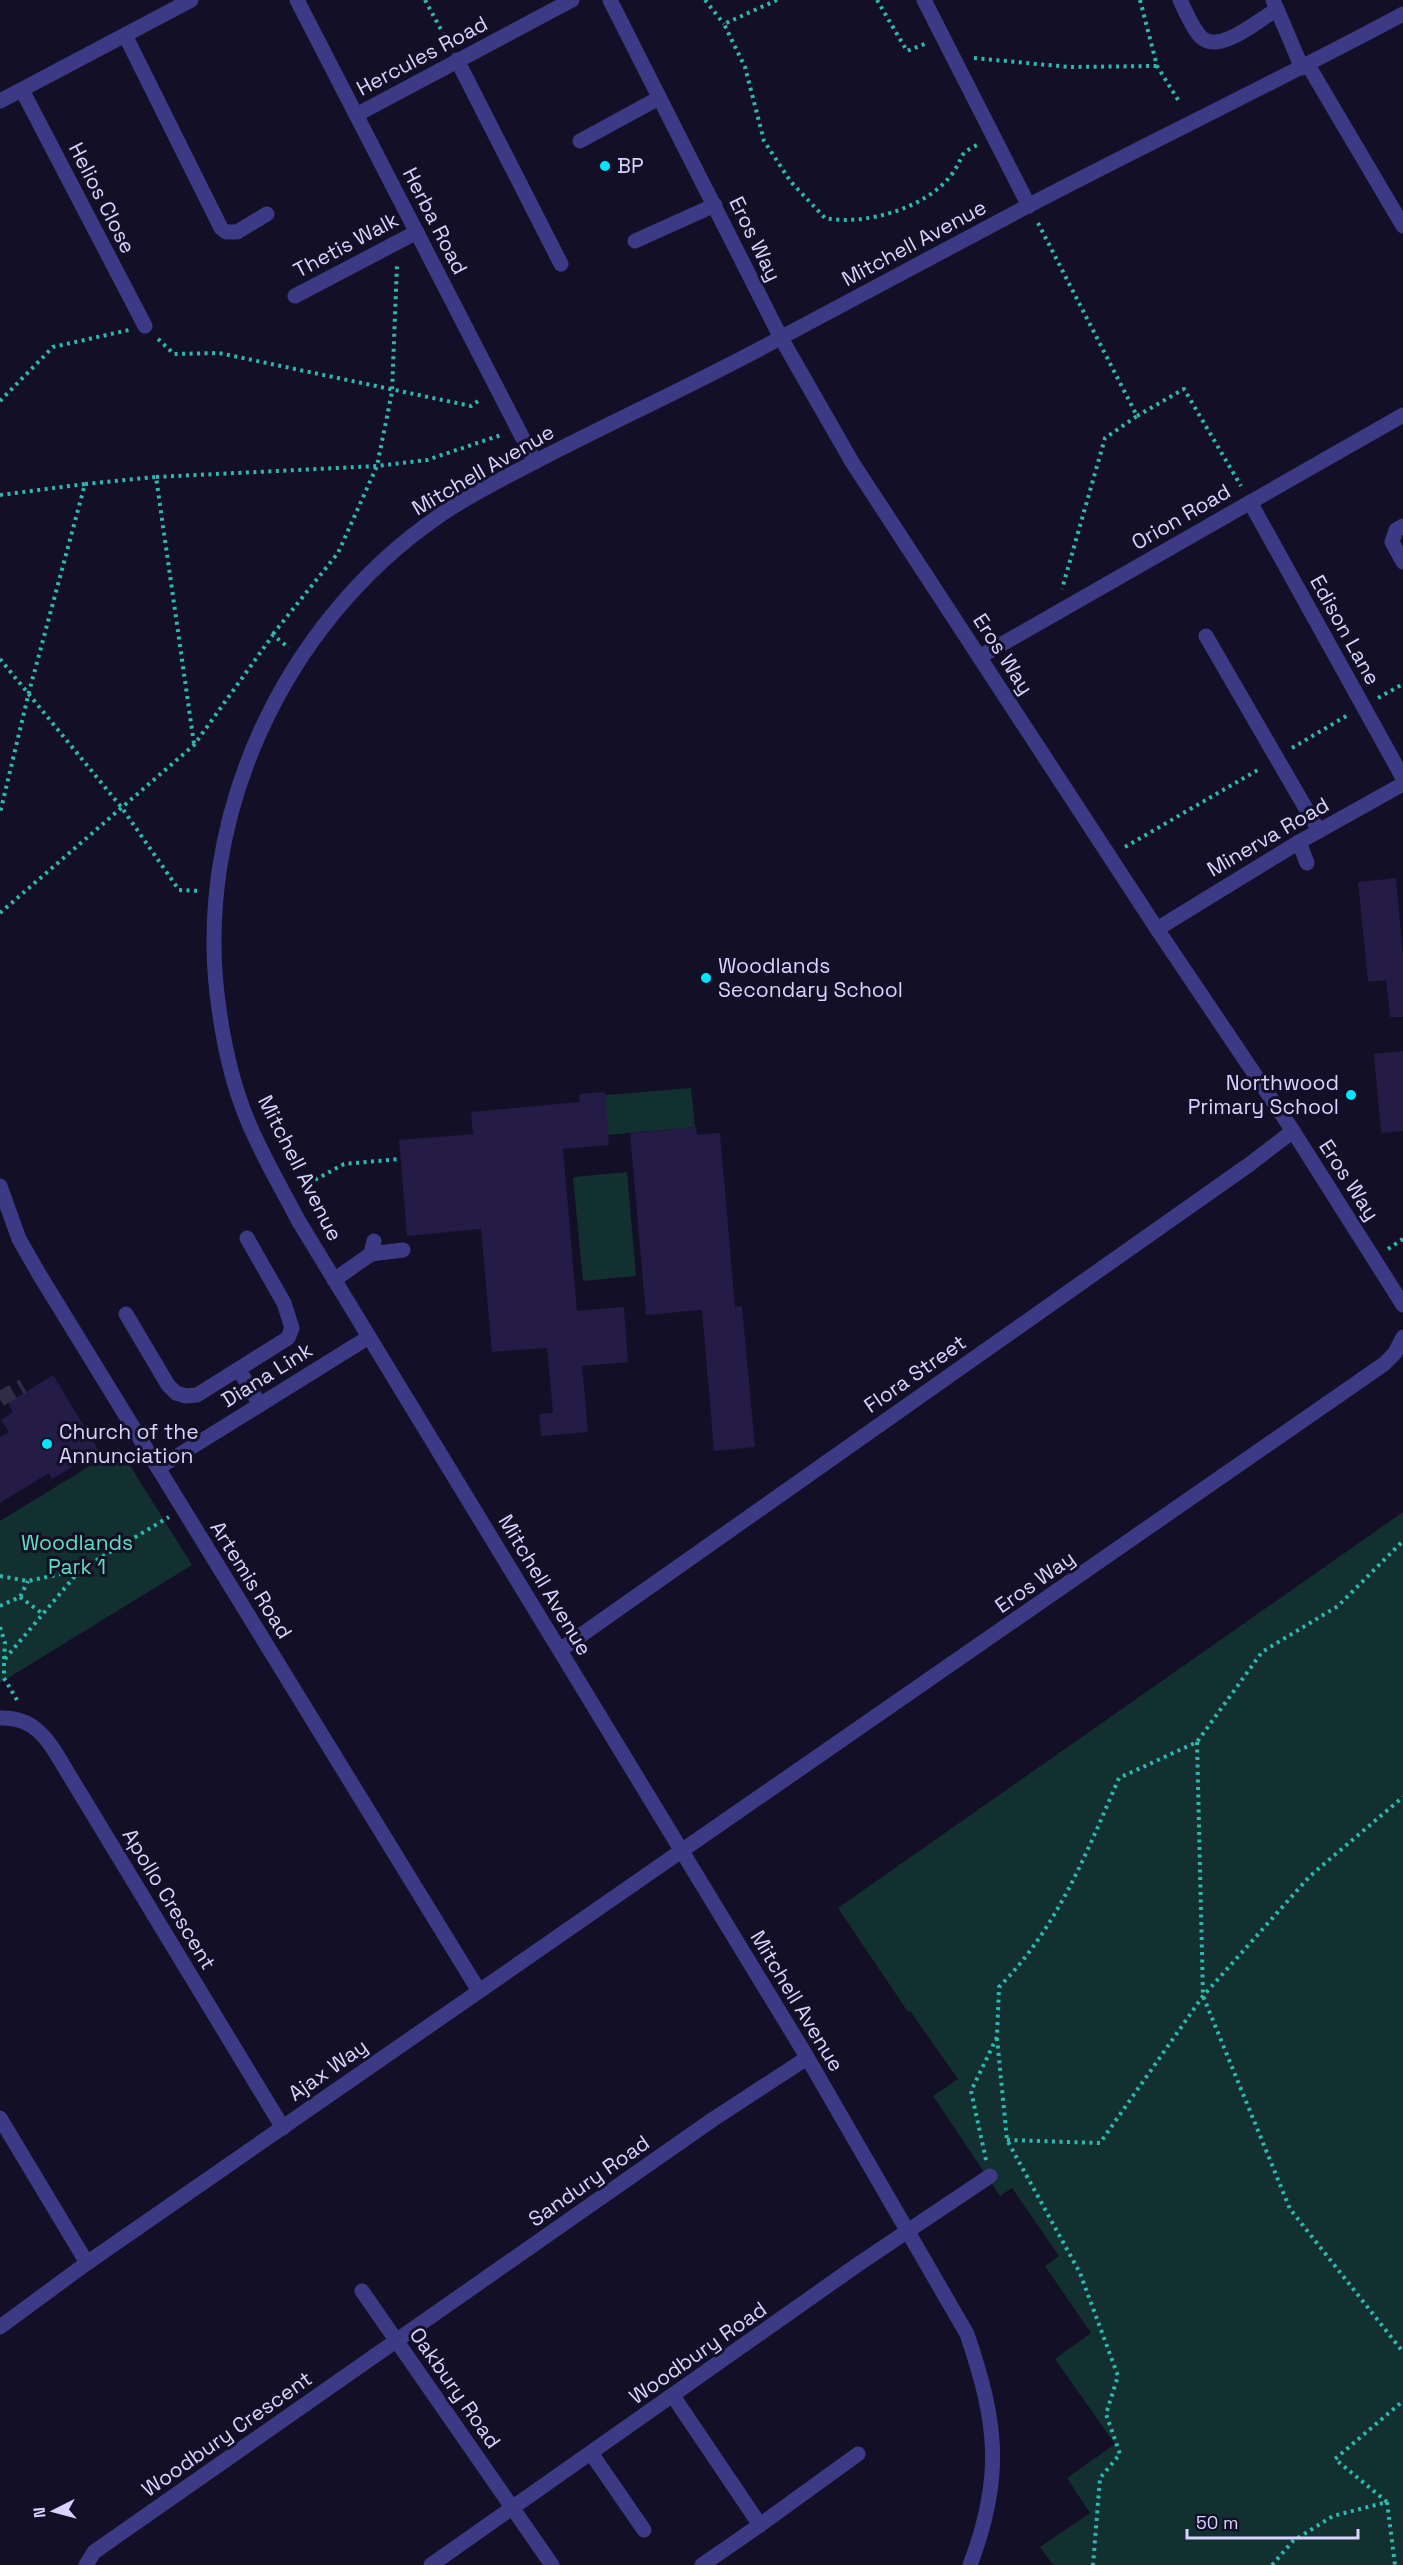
<svg xmlns="http://www.w3.org/2000/svg" width="1403" height="2565" font-family="'Space Grotesk',sans-serif">
  <style>
    .green { fill: #12302f }
    .building { fill: #241b47 }
    .lines { fill: none; stroke-linecap: round; stroke-linejoin: round }
    .minor-tunnel { stroke: #312d47; stroke-width: 15; stroke-dasharray: 15 8; stroke-linecap: butt }
    .path { stroke: #2fb8b0; stroke-width: 4; stroke-dasharray: 3 4.5; stroke-linecap: butt }
    .minor { stroke: #3d3a85; stroke-width: 15 }
    .poi-dot { fill: #00e5ff; stroke: #130f26; stroke-width: 2 }
    .labels { text-anchor: middle; stroke-width: 6; stroke-linejoin: round; paint-order: stroke }
    .street-label { font-size: 21px; fill: #d9d4ff; stroke: #130f26 }
    .poi-label { font-size: 21px; fill: #d9d4ff; stroke: #130f26; text-anchor: start }
    .park-label { font-size: 21px; fill: #5fe0c0; stroke: #130f26 }
  </style>
  <rect width="100%" height="100%" fill="#130f26"/>
  <!-- green -->
  <g class="green">
    <polygon points="691,1088 695,1127 607,1135 605,1095"/>
    <polygon points="627,1172 636,1276 583,1281 573,1177"/>
    <polygon points="119,1448 192,1565 0,1683 0,1521"/>
    <polygon points="1403,1512 1403,2565 1053,2565 1040,2547 1090,2513 1067,2478 1115,2444 1055,2359 1091,2333 1045,2266 1059,2256 1012,2188 1000,2196 933,2096 958,2079 910,2011 908,2012 838,1908"/>
  </g>
  <!-- building -->
  <g class="building">
    <polygon points="1396,878 1403,956 1403,1017 1390,1017 1386,980 1368,982 1358,882"/>
    <polygon points="1403,1051 1403,1131 1381,1133 1374,1054"/>
    <polygon points="605,1092 609,1145 563,1149 577,1311 624,1307 628,1362 582,1366 588,1432 541,1436 539,1414 553,1413 547,1348 492,1352 481,1229 407,1236 399,1140 473,1134 471,1112 580,1102 579,1094"/>
    <polygon points="696,1127 697,1135 720,1133 735,1307 742,1306 755,1447 714,1451 702,1310 646,1315 630,1133"/>
    <polygon points="53,1375 99,1451 52,1479 49,1473 0,1503 0,1437 9,1432 1,1420 13,1412 8,1403"/>
  </g>
  <g class="lines">
    <!-- minor-tunnel -->
    <polyline class="minor-tunnel" points="0,1399 23,1386"/>
    <!-- path -->
    <g class="path">
      <polyline points="425,0 450,46"/>
      <polyline points="705,0 724,24"/>
      <path d="M777,0L724,24L745,67L764,141L791,182L825,218C865,226 927,208 952,174C966,155 955,156 979,144"/>
      <polyline points="877,0 907,51 927,43"/>
      <polyline points="1140,0 1157,66 1180,103"/>
      <polyline points="974,58 1069,67 1157,66"/>
      <polyline points="1038,223 1137,416 1105,438 1062,589"/>
      <polyline points="158,339 174,354 219,353 471,406 481,399"/>
      <polyline points="0,401 53,347 129,330"/>
      <polyline points="1137,416 1184,389 1241,486"/>
      <polyline points="156,477 377,466 427,460 501,435"/>
      <polyline points="85,484 156,477 194,744"/>
      <polyline points="0,495 85,484 29,692 0,813"/>
      <polyline points="273,634 338,553 377,466 392,392 397,264"/>
      <polyline points="0,659 122,808 179,890 201,891"/>
      <polyline points="1378,698 1403,684"/>
      <polyline points="1292,748 1348,715"/>
      <polyline points="1125,847 1261,768"/>
      <polyline points="0,913 194,745 273,635 289,648"/>
      <polyline points="302,1187 344,1164 400,1159"/>
      <polyline points="1388,1249 1403,1239"/>
      <polyline points="0,1576 28,1581 80,1570"/>
      <polyline points="20,1597 43,1614"/>
      <polyline points="0,1606 20,1597 28,1581"/>
      <polyline points="0,1627 5,1643 4,1660"/>
      <polyline points="17,1700 4,1678 4,1660 80,1570 169,1517"/>
      <polyline points="1197,1742 1203,1996 1290,2209 1403,2352"/>
      <polyline points="997,2038 1007,2140 1080,2273 1118,2376 1106,2414 1120,2454 1100,2478 1093,2565"/>
      <polyline points="1007,2140 1100,2143 1203,1996 1310,1876 1403,1797"/>
      <path d="M986,2160L971,2091L997,2037L999,1987C1058,1927 1086,1854 1119,1778L1197,1742L1262,1652L1338,1606L1403,1541"/>
      <polyline points="1387,2502 1395,2565"/>
      <polyline points="1272,2565 1293,2541 1333,2516 1387,2502 1335,2459 1403,2401"/>
    </g>
    <!-- minor -->
    <g class="minor">
      <polyline points="297,0 535,462"/>
      <polyline points="610,0 781,338 852,462 1157,929 1293,1131 1403,1305"/>
      <polyline points="924,0 1029,206"/>
      <path d="M1180,0C1186,12 1192,28 1201,37C1219,55 1258,20 1276,10"/>
      <polyline points="1273,0 1302,68"/>
      <polyline points="125,35 221,228 226,232 237,232 267,214"/>
      <polyline points="457,60 561,264"/>
      <polyline points="1308,65 1403,226"/>
      <polyline points="22,90 145,326"/>
      <polyline points="0,101 191,0"/>
      <polyline points="356,115 572,0"/>
      <polyline points="580,141 659,98"/>
      <polyline points="635,241 715,205"/>
      <polyline points="295,296 417,232"/>
      <polyline points="1250,502 1403,778"/>
      <polyline points="1403,526 1396,530 1392,542 1403,562"/>
      <polyline points="1206,636 1319,831"/>
      <polyline points="981,656 1403,415"/>
      <polyline points="1299,842 1307,863"/>
      <polyline points="1157,929 1299,842 1403,784"/>
      <polyline points="0,1186 19,1239 39,1274 479,1991"/>
      <polyline points="371,1254 403,1250"/>
      <polyline points="334,1280 371,1254 374,1241"/>
      <polyline points="126,1314 168,1385 176,1393 186,1396 197,1395 288,1338 292,1328 284,1303 247,1238"/>
      <polyline points="239,1370 260,1405"/>
      <polyline points="158,1468 369,1337"/>
      <polyline points="560,1650 1250,1164 1293,1131"/>
      <path d="M0,1718C26,1717 40,1729 54,1750L283,2128"/>
      <polyline points="0,2118 87,2263"/>
      <polyline points="362,2291 552,2565"/>
      <polyline points="0,2327 87,2263 1384,1364 1395,1353 1403,1337"/>
      <polyline points="673,2396 760,2525 702,2565"/>
      <polyline points="591,2453 644,2530"/>
      <polyline points="760,2525 858,2454"/>
      <polyline points="86,2565 94,2552 712,2120 807,2058"/>
      <polyline points="431,2565 860,2263 990,2176"/>
      <path d="M970,2565C1004,2476 997,2422 967,2334L804,2052L298,1220C281,1187 261,1154 247,1119C233,1085 224,1045 219,1009C191,821 283,623 439,516C472,493 510,475 546,456C624,416 705,379 782,337C863,294 943,251 1024,208C1150,142 1278,81 1403,14"/>
    </g>
  </g>
  <!-- markers -->
  <g class="poi-dot">
    <circle cx="605" cy="166" r="6"/>
    <circle cx="706" cy="978" r="6"/>
    <circle cx="1351" cy="1095" r="6"/>
    <circle cx="47" cy="1444" r="6"/>
  </g>
  <g class="labels">
    <!-- street labels -->
    <g class="street-label">
      <text transform="translate(422 56) rotate(-28)" y="7">Hercules Road</text>
      <text transform="translate(102 198) rotate(63)" y="7">Helios Close</text>
      <text transform="translate(435 221) rotate(63)" y="7">Herba Road</text>
      <text transform="translate(755 239) rotate(64)" y="7">Eros Way</text>
      <text transform="translate(914 243) rotate(-28)" y="7">Mitchell Avenue</text>
      <text transform="translate(346 245) rotate(-28)" y="7">Thetis Walk</text>
      <text transform="translate(483 470) rotate(-30)" y="7">Mitchell Avenue</text>
      <text transform="translate(1181 517) rotate(-30)" y="7">Orion Road</text>
      <text transform="translate(1345 630) rotate(61)" y="7">Edison Lane</text>
      <text transform="translate(1003 654) rotate(57)" y="7">Eros Way</text>
      <text transform="translate(1268 837) rotate(-30)" y="7">Minerva Road</text>
      <text transform="translate(300 1168) rotate(63)" y="7">Mitchell Avenue</text>
      <text transform="translate(1349 1180) rotate(57)" y="7">Eros Way</text>
      <text transform="translate(915 1374) rotate(-35)" y="7">Flora Street</text>
      <text transform="translate(267 1375) rotate(-32)" y="7">Diana Link</text>
      <text transform="translate(251 1580) rotate(58)" y="7">Artemis Road</text>
      <text transform="translate(1035 1582) rotate(-35)" y="7">Eros Way</text>
      <text transform="translate(545 1585) rotate(59)" y="7">Mitchell Avenue</text>
      <text transform="translate(169 1899) rotate(59)" y="7">Apollo Crescent</text>
      <text transform="translate(797 2001) rotate(59)" y="7">Mitchell Avenue</text>
      <text transform="translate(328 2070) rotate(-35)" y="7">Ajax Way</text>
      <text transform="translate(589 2181) rotate(-35)" y="7">Sandury Road</text>
      <text transform="translate(698 2353) rotate(-35)" y="7">Woodbury Road</text>
      <text transform="translate(455 2388) rotate(55)" y="7">Oakbury Road</text>
      <text transform="translate(227 2434) rotate(-35)" y="7">Woodbury Crescent</text>
    </g>
    <!-- poi labels -->
    <g class="poi-label">
      <text x="617" y="173">BP</text>
      <text x="718" y="973">Woodlands<tspan x="718" dy="24">Secondary School</tspan></text>
      <text x="1339" y="1090" text-anchor="end">Northwood<tspan x="1339" dy="24">Primary School</tspan></text>
      <text x="59" y="1439">Church of the<tspan x="59" dy="24">Annunciation</tspan></text>
    </g>
    <!-- park labels -->
    <g class="park-label">
      <text x="77" y="1550">Woodlands<tspan x="77" dy="24">Park 1</tspan></text>
    </g>
  </g>
  <!-- north arrow -->
  <g transform="translate(54 2511) rotate(264)" stroke="#130f26" stroke-width="4.5" paint-order="stroke">
  <path d="M0-4.5L10 22L0 15L-10 22Z" fill="#d9d4ff"/>
  <text y="-9" font-size="16" font-weight="bold" text-anchor="middle" fill="#d9d4ff">N</text>
  </g>
  <!-- scale -->
  <path d="M1187 2529v9h171v-9" fill="none" stroke="#d9d4ff" stroke-width="3"/>
  <text x="1196" y="2529" font-size="18" fill="#d9d4ff" stroke="#130f26" stroke-width="4.5" paint-order="stroke">50 m</text>
</svg>
